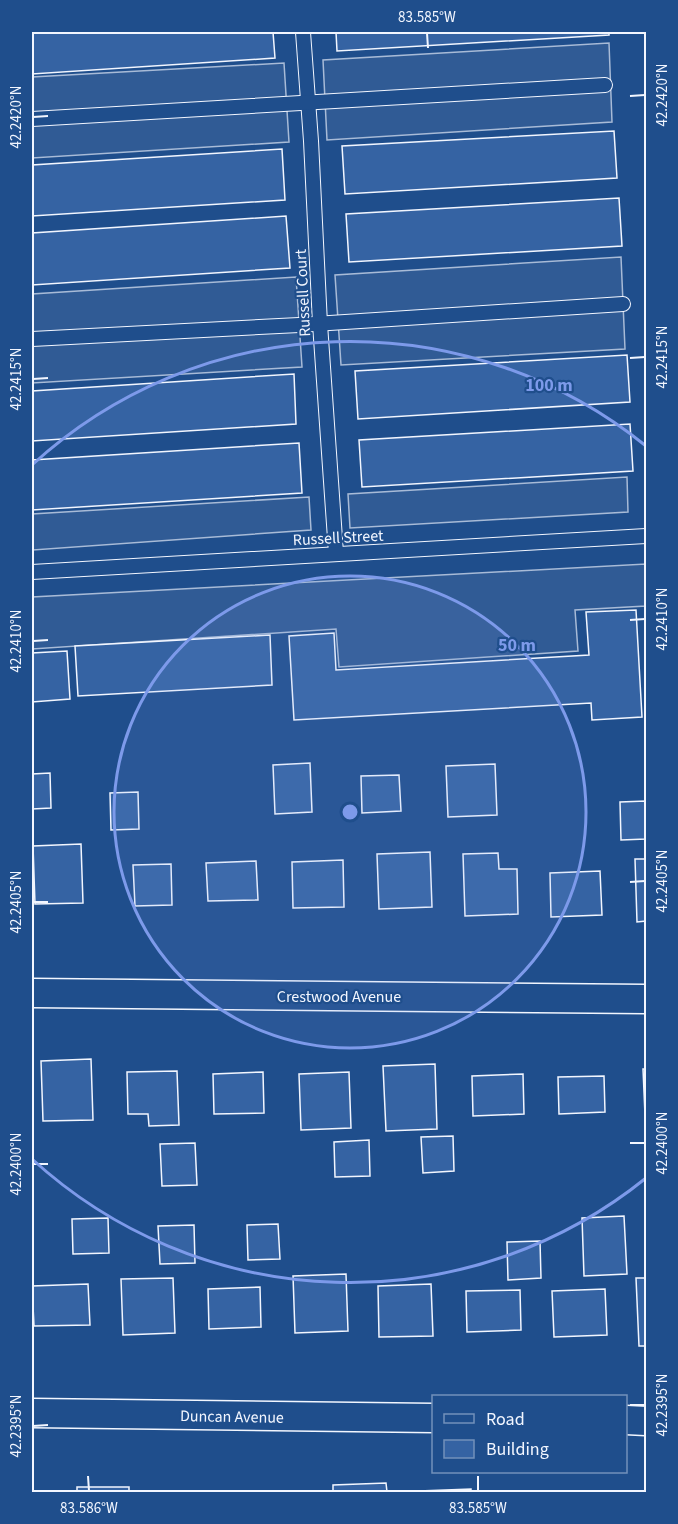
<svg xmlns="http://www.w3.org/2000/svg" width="678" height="1524" font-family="'Source Sans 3',sans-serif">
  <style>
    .built { fill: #305b95; stroke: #a8bbd7; stroke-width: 1.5 }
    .building { fill: #3563a3; stroke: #f2f6ff; stroke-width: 1.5 }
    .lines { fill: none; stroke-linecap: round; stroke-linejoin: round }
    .service-casing { stroke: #f2f6ff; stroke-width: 16 }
    .minor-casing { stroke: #f2f6ff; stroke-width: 31 }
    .service { stroke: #1f4e8c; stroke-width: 14 }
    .minor { stroke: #1f4e8c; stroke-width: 28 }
    .ticks { fill: none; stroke: #f2f6ff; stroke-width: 2 }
    .ring { fill: none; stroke: #7d9aea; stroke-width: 3 }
    .labels { text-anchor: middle; stroke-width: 4.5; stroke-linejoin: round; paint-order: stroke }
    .street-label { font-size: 16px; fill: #f2f6ff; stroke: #1f4e8c }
    .centre { fill: #7d9aea; stroke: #1f4e8c; stroke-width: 3 }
    .ring-label { font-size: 18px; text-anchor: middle; font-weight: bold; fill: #7d9aea; stroke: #1f4e8c; stroke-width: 4.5; stroke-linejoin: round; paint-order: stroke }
    .neatline { fill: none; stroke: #f2f6ff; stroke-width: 2 }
    .ticks-label { font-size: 15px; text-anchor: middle; fill: #f2f6ff }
  </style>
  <rect width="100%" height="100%" fill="#1f4e8c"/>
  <!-- built -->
  <g class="built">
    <polygon points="609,43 612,122 327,140 323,60"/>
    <polygon points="284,63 289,142 32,158 32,77"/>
    <polygon points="621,257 625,349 341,365 335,275"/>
    <polygon points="296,277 302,367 32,383 32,294"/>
    <polygon points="627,477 628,512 350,528 348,494"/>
    <polygon points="309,497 311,530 33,550 32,514"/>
    <polygon points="646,564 646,606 575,610 578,651 339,667 336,629 32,649 32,597"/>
  </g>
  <!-- building -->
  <g class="building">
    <polygon points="32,32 273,32 275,58 32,74"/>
    <polygon points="336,32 609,32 609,35 337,51"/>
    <polygon points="614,131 617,178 345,194 342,146"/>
    <polygon points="282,149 285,200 32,216 32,165"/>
    <polygon points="619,198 622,246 349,262 346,214"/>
    <polygon points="286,216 290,268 32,285 32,233"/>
    <polygon points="627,355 630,402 358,419 355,371"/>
    <polygon points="294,374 296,424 32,441 32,391"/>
    <polygon points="630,424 633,471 362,487 359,440"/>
    <polygon points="299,443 302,493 32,510 32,460"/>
    <polygon points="636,610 642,717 592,720 591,703 294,720 289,636 334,633 336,670 589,655 586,612"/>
    <polygon points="270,635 272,685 78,696 75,646"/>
    <polygon points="67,651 70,699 32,702 32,653"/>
    <polygon points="310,763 312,812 275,814 273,765"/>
    <polygon points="495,764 497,815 448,817 446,766"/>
    <polygon points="50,773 51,808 32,809 32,774"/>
    <polygon points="399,775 401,811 362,813 361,776"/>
    <polygon points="138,792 139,829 111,830 110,793"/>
    <polygon points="646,801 646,839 621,840 620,802"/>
    <polygon points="81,844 83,903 35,904 33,846"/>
    <polygon points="430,852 432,907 379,909 377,854"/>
    <polygon points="498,853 499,869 517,869 518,914 465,916 463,854"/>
    <polygon points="635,859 646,859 646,921 637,922"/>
    <polygon points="343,860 344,907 293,908 292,862"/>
    <polygon points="256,861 258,900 208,901 206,863"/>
    <polygon points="171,864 172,905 135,906 133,865"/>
    <polygon points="600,871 602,915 551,917 550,873"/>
    <polygon points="91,1059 93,1120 43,1121 41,1061"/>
    <polygon points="435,1064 437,1129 386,1131 383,1066"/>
    <polygon points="643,1069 646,1069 646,1114 645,1115"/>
    <polygon points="177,1071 179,1125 149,1126 148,1114 128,1114 127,1072"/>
    <polygon points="263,1072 264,1113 214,1114 213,1074"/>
    <polygon points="349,1072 351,1128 301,1130 299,1074"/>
    <polygon points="523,1074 524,1114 473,1116 472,1076"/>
    <polygon points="604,1076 605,1112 559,1114 558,1077"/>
    <polygon points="453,1136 454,1171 423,1173 421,1137"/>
    <polygon points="369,1140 370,1176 335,1177 334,1142"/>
    <polygon points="195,1143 197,1185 162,1186 160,1144"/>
    <polygon points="624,1216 627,1274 584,1276 582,1218"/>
    <polygon points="108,1218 109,1253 73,1254 72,1219"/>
    <polygon points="278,1224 280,1259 248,1260 247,1225"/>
    <polygon points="194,1225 195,1263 160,1264 158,1226"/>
    <polygon points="540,1241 541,1278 508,1280 507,1242"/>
    <polygon points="346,1274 348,1331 295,1333 293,1276"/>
    <polygon points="173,1278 175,1333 123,1335 121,1279"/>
    <polygon points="636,1278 646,1278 646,1346 639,1346"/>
    <polygon points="88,1284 90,1325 34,1326 32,1286"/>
    <polygon points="431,1284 433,1336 379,1337 378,1286"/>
    <polygon points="260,1287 261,1327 209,1329 208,1289"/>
    <polygon points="605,1289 607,1335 554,1337 552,1291"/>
    <polygon points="520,1290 521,1330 467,1332 466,1291"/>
    <polygon points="386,1483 387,1492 333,1492 333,1485"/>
    <rect x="77" y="1487" width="52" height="5"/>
    <polygon points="471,1489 471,1492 419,1492 419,1491"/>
    <polygon points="214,1491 214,1492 169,1492"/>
  </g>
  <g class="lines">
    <!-- service casing -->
    <g class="service-casing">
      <g id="service">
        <polyline points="303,32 311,141 320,324 336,553"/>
        <polyline points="32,119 605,85"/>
        <polyline points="32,339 299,325 623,304"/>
        <polyline points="32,572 646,536"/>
      </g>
    </g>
    <!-- minor casing -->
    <g class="minor-casing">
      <g id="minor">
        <polyline points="32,993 646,999"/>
        <polyline points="32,1413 434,1418"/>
        <polyline points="626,1420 646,1421"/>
      </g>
    </g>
    <!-- service -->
    <use href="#service" class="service"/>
    <!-- minor -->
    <use href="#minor" class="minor"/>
  </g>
  <!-- ticks -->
  <path class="ticks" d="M427,33L428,48M630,96L645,95M33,117L48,116M630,358L645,357M33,379L48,378M630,620L645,619M33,641L48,640M630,882L645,881M33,902H48M630,1143H645M33,1164H48M630,1405H645M33,1426L48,1425M88,1476L89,1491M478,1476V1491"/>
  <!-- distance rings -->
  <circle cx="350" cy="812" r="236" fill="#7d9aea" fill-opacity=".12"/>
  <g class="ring">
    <circle cx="350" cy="812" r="236"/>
    <path d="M646 1178A471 471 0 0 1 32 1159M32 465A471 471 0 0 1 646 446"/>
  </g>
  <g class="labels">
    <!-- street labels -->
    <g class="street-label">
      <text transform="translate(302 293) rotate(-93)" y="6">Russell Court</text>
      <text transform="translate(338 537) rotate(-3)" y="6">Russell Street</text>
      <text x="339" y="1002">Crestwood Avenue</text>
      <text transform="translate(232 1416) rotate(1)" y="6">Duncan Avenue</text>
    </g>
  </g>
  <circle cx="350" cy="812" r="9" class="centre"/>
  <g class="ring-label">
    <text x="549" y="391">100 m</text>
    <text x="517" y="651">50 m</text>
  </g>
  <!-- border -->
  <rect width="678" height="1524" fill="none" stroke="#1f4e8c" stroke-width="66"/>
  <!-- legend -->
  <rect x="432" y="1395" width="195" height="78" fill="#1f4e8c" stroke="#7391ba" stroke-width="1.5"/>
  <rect x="444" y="1414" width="30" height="9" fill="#1f4e8c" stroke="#7391ba" stroke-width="1.5"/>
  <text x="486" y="1425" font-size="18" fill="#f2f6ff">Road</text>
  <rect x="444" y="1440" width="30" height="18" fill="#3563a3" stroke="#7391ba" stroke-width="1.5"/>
  <text x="486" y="1455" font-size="18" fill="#f2f6ff">Building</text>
  <rect x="33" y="33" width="612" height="1458" class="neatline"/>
  <g class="ticks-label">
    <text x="427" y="22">83.585°W</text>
    <text transform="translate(662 95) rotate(-90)" y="5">42.2420°N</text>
    <text transform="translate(16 117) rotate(-90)" y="5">42.2420°N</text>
    <text transform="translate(662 357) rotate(-90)" y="5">42.2415°N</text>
    <text transform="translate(16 379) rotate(-90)" y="5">42.2415°N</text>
    <text transform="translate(662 619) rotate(-90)" y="5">42.2410°N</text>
    <text transform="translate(16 641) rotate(-90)" y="5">42.2410°N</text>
    <text transform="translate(662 881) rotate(-90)" y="5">42.2405°N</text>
    <text transform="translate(16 902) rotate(-90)" y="5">42.2405°N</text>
    <text transform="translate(662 1143) rotate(-90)" y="5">42.2400°N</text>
    <text transform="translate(16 1164) rotate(-90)" y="5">42.2400°N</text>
    <text transform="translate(662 1405) rotate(-90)" y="5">42.2395°N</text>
    <text transform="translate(16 1426) rotate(-90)" y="5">42.2395°N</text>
    <text x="89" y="1513">83.586°W</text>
    <text x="478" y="1513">83.585°W</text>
  </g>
</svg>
